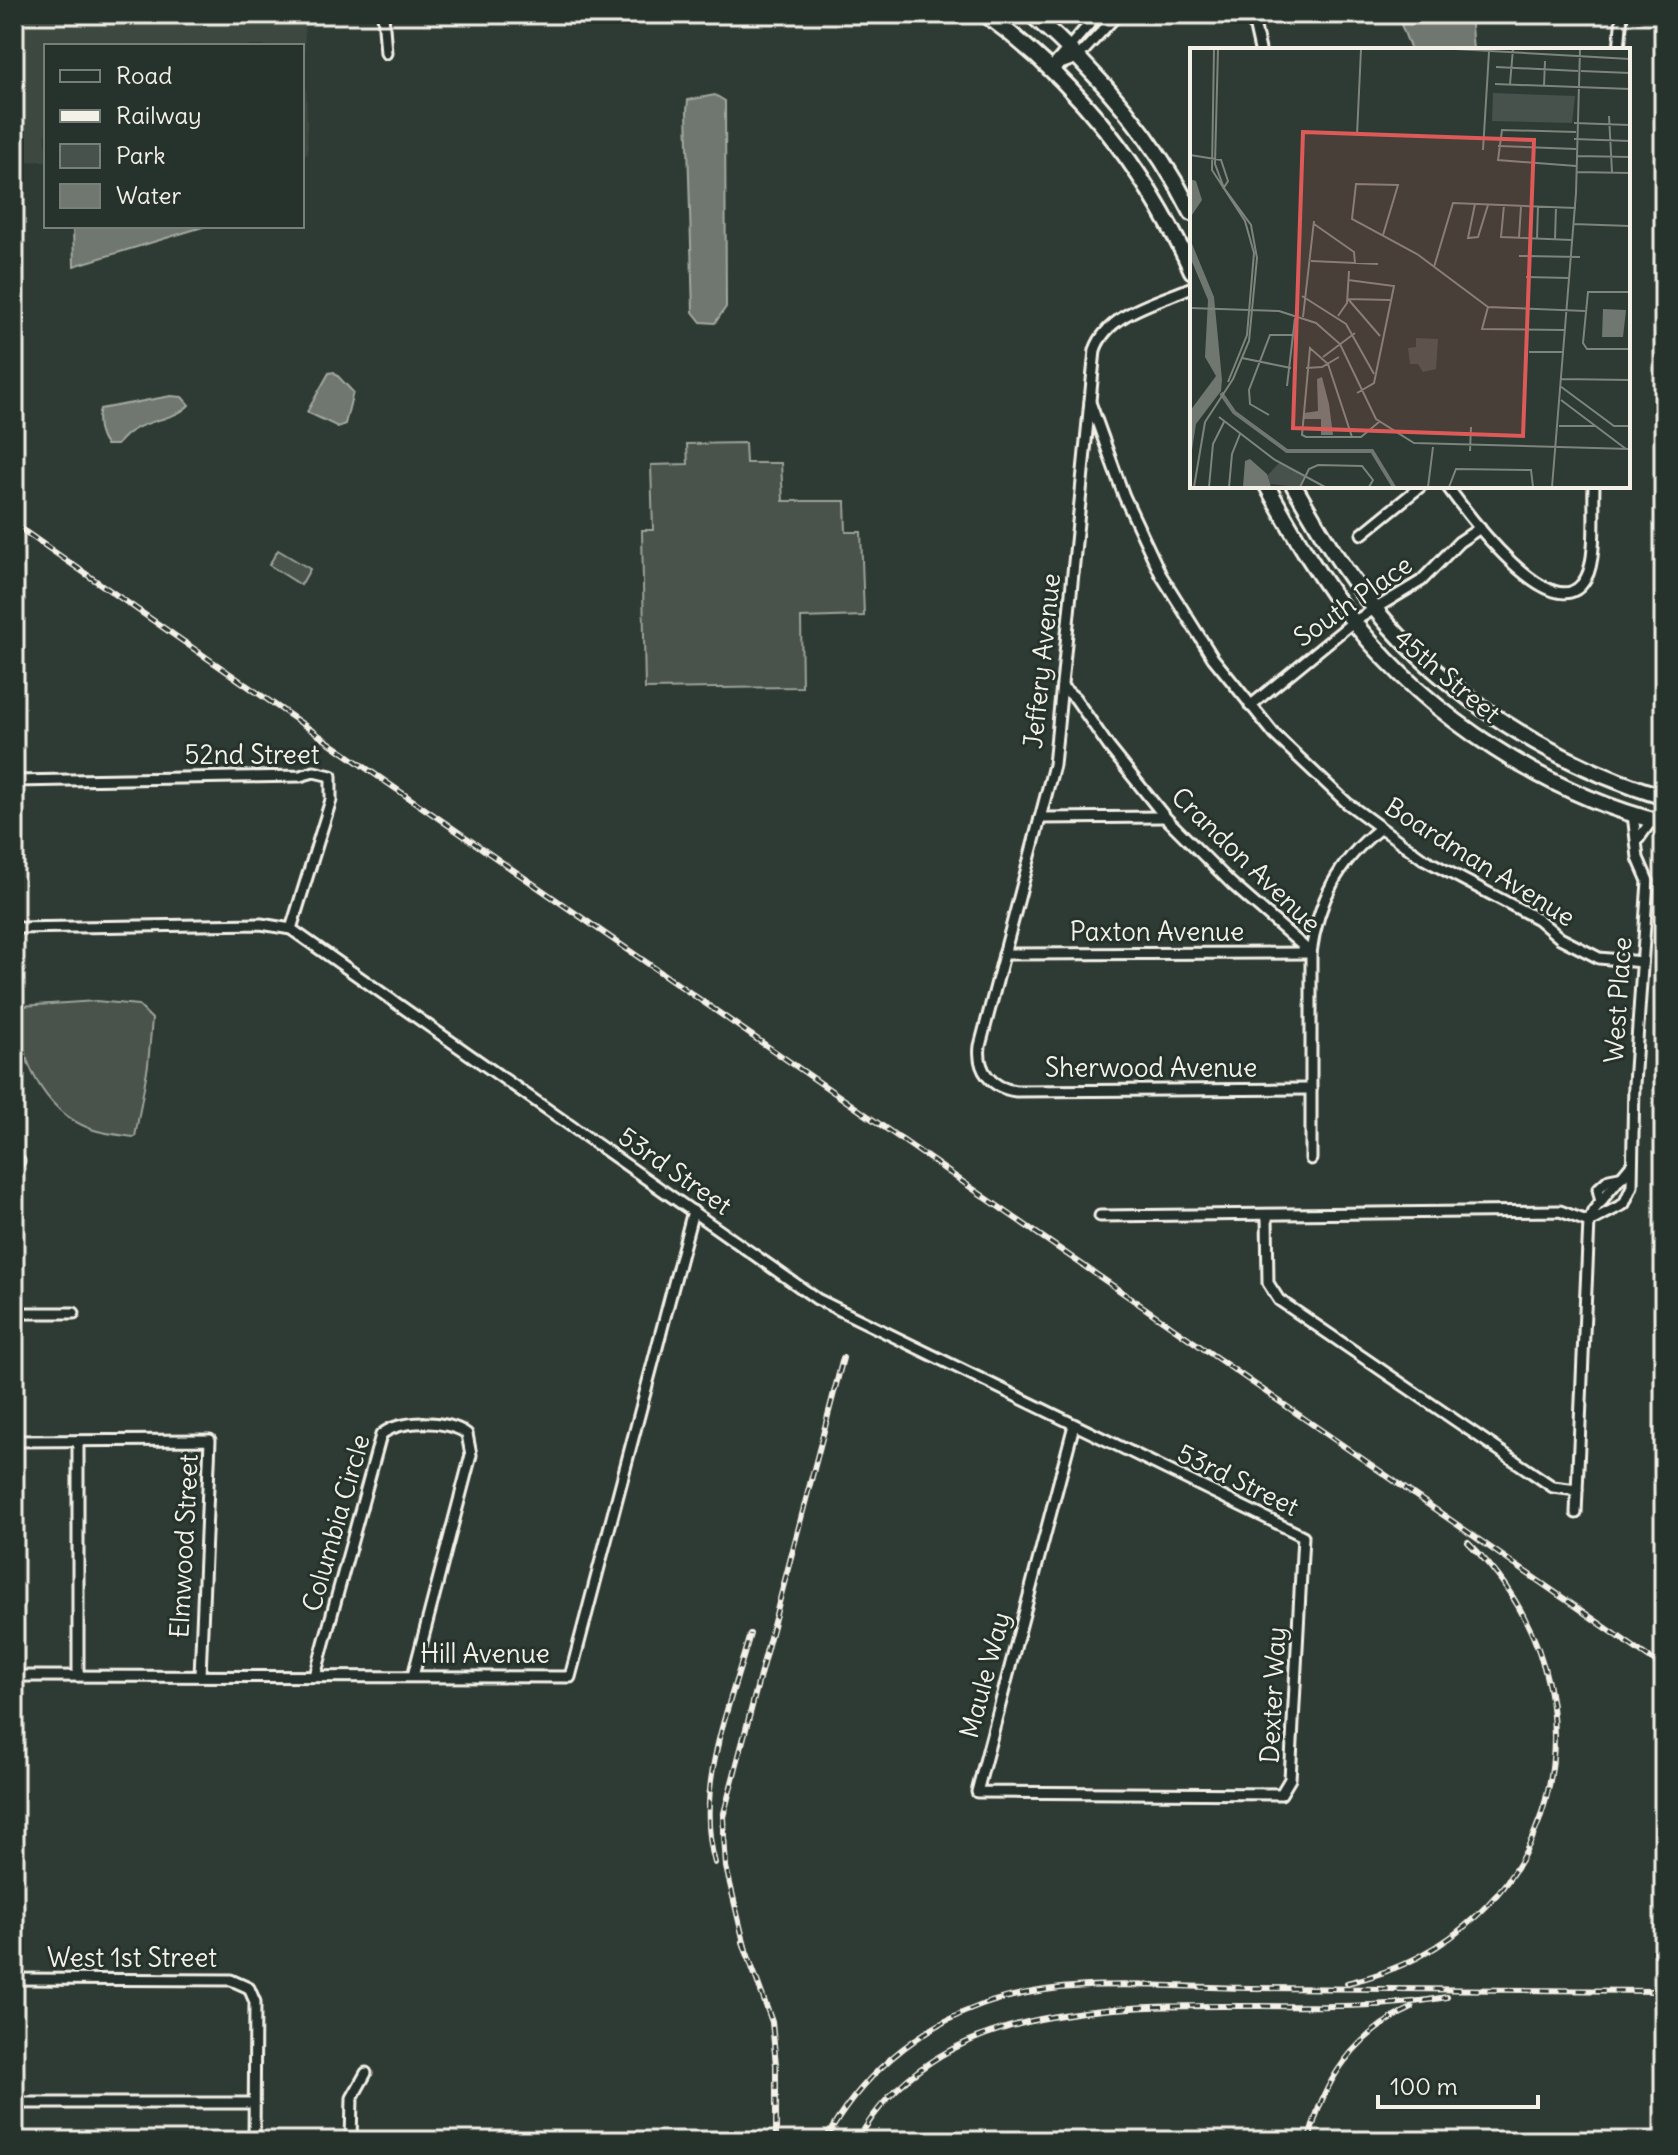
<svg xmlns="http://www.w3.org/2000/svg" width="1678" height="2155" font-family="Delius,sans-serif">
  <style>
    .built { fill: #3c4841 }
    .green { fill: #48524c; stroke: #9ea29a; stroke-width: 2 }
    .water { fill: #6f7770; stroke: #a4a8a0; stroke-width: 2 }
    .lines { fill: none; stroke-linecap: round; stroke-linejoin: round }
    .minor-casing { stroke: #f4f1e8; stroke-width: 15 }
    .secondary-casing { stroke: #f4f1e8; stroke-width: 20 }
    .minor { stroke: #26332d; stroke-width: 9 }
    .secondary { stroke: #26332d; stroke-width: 14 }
    .rail-casing { stroke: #f4f1e8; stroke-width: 6 }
    .rail { stroke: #26332d; stroke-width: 3; stroke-dasharray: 9; stroke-linecap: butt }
    .labels { text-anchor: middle; stroke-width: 6; stroke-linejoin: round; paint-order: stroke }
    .street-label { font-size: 26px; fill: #f4f1e8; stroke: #26332d }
    .inset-river { fill: none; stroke: #6f7770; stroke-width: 4 }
    .inset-road { fill: none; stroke: #7d847c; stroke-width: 2 }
    .view { fill: #de5a58; fill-opacity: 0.15; stroke: #de5a58; stroke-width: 4 }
    .inset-edge { fill: none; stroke: #f4f1e8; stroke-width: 4 }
  </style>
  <rect width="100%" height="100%" fill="#2e3b34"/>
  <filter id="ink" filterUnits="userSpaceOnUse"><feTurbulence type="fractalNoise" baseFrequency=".0125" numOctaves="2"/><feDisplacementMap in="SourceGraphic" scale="16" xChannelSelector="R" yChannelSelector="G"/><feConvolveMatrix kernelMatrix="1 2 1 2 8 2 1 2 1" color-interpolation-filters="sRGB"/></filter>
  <g filter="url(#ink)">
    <!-- built -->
    <polygon class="built" points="14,14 304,14 308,154 302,154 302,46 46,46 46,161 14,162"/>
    <!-- green -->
    <g class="green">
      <polygon points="745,443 746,463 781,463 783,501 845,501 846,532 861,532 864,616 801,618 802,687 645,689 642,530 653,530 651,465 688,464 687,444"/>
      <polygon points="278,550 310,569 301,585 269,565"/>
      <path d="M96,1001L138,1005L152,1019L148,1065L135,1137C120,1135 105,1134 91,1129C43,1111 15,1054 21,1006Z"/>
    </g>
    <!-- water -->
    <g class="water">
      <polygon points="1397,14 1470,14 1473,50 1411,50"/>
      <polygon points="715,95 725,101 726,307 715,323 701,322 693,312 687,111 688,100"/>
      <polygon points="73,226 206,226 74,266"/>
      <polygon points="334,372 353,392 345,424 338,427 307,412 329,373"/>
      <path d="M171,396L182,397L189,405C171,424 136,417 117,445H106C99,436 96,420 100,409Z"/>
    </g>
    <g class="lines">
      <!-- minor casing -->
      <g class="minor-casing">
        <g id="minor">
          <polyline points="383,14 386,53"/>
          <polyline points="1252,14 1260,50"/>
          <polyline points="1619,50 1622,14"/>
          <polyline points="1052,67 1077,58 1118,14"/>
          <polyline points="1052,67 1098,14"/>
          <path d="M1192,287C1159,302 1108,312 1095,350L1054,765L980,1046C977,1070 991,1088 1016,1091L1311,1089"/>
          <polyline points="1090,402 1124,496 1161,575 1213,658 1275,735 1347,803 1422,858 1538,919 1560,938 1599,958 1642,962"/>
          <path d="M1447,486C1465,511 1556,635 1586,578C1597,559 1593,509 1594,486"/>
          <polyline points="1362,534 1421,486"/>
          <polyline points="1062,687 1075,698 1109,747 1165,817 1232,884 1311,953"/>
          <polyline points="1250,706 1353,622 1421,581 1459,542 1480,528"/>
          <polyline points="14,781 300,776 314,772 331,776 331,800 291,929"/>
          <polyline points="1040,818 1165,817"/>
          <polyline points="1637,841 1652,820"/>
          <polyline points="14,928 261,924 291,929 817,1299 1303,1536 1290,1779 1281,1794 977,1792 1074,1425"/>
          <polyline points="1004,954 1311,953"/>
          <path d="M1311,1159V953C1318,901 1338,862 1379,829"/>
          <polyline points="14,1161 19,1161"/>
          <polyline points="1601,1202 1598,1189 1609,1179 1624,1176"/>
          <polyline points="1100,1216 1560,1211 1589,1222"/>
          <polyline points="1267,1216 1268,1283 1279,1300 1553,1487 1577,1490"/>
          <polyline points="1589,1222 1624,1204 1632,1186 1634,1084 1648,881 1638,858 1633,814"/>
          <polyline points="14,1313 74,1313"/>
          <polyline points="14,1441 210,1440 200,1675"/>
          <polyline points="78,1441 78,1675"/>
          <polyline points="1576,1513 1589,1222 1593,1211 1631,1165"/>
          <polyline points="14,1676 570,1677 693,1211"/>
          <path d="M315,1676L381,1435C397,1419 449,1419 467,1434L471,1455L413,1676"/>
          <polyline points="14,1979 231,1980 249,1988 255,2002 254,2141"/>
          <polyline points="14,2103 254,2103"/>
          <polyline points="351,2141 352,2098 366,2073"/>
        </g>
      </g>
      <!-- secondary casing -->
      <g class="secondary-casing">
        <g id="secondary">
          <path d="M985,14C1078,82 1144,167 1192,271"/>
          <path d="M1031,14C1095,69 1154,137 1192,213"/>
          <path d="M1267,486C1293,533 1322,583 1356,625C1431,718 1547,794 1664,823"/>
          <path d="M1294,486C1319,529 1343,571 1375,609C1446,696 1556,765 1664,797"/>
        </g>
      </g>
      <!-- minor -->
      <use href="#minor" class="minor"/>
      <!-- secondary -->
      <use href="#secondary" class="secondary"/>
      <!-- rail casing -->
      <g class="rail-casing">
        <g id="rail">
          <polyline points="14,524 1664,1668"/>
          <path d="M715,1863C694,1788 730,1706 750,1634"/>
          <polyline points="743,1942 772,2022 776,2065 776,2141"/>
          <polyline points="746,1951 726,1867 723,1817 843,1358"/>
          <path d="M1347,1983C1561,1934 1622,1693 1468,1542"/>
          <path d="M825,2141C858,2079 915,2029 982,2005C1066,1975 1164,1988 1252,1988C1389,1989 1527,1990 1664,1991"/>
          <path d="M857,2141C968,1945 1264,2031 1447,1997"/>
          <path d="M1309,2141C1322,2082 1355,2033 1412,2008"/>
        </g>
      </g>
      <!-- rail -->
      <use href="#rail" class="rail"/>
    </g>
  </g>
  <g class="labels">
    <!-- street labels -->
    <g class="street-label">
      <text transform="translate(1353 601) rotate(-35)" y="9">South Place</text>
      <text transform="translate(1042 661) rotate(-84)" y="9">Jeffery Avenue</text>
      <text transform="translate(1447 676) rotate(40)" y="9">45th Street</text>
      <text x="252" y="764">52nd Street</text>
      <text transform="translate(1246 860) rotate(44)" y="9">Crandon Avenue</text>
      <text transform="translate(1480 862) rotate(32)" y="9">Boardman Avenue</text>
      <text x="1157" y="941">Paxton Avenue</text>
      <text transform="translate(1618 1000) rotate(-86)" y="9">West Place</text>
      <text x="1151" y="1077">Sherwood Avenue</text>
      <text transform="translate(675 1171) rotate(35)" y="9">53rd Street</text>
      <text transform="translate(1238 1480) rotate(26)" y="9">53rd Street</text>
      <text transform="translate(336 1523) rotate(-74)" y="9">Columbia Circle</text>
      <text transform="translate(184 1546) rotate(-87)" y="9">Elmwood Street</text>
      <text x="485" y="1663">Hill Avenue</text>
      <text transform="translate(985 1675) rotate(-75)" y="9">Maule Way</text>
      <text transform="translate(1273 1695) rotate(-87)" y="9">Dexter Way</text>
      <text x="132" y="1967">West 1st Street</text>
    </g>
  </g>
  <!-- overview -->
  <g transform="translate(1190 48)">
    <rect width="440" height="440" fill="#2e3b34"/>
    <path d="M303,45L385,48L382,75L302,73ZM226,290L248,291L246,321L233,324L228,316H220L218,300L226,299ZM89,415L115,427L109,439L79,436L77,428Z" fill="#48524c"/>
    <path d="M0,131L6,133L12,152L0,170ZM0,191L24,249L32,332L31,343L6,376L0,415V363L26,328L15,309L18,252L0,209ZM413,261L436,262L433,289H412ZM132,329L139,356L143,387H131V371H114V365L128,363L127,331ZM60,411L77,426L81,439H53L55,413Z" fill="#6f7770"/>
    <path class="inset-river" d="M31,345L44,364L97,403H182L204,439"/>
    <path class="inset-road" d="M24,1L22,122L55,173L64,205L57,287L38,334M265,1L440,11M306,19L388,23M391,23L440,25M305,36L440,41M320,36L323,1M354,38L355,13M419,68L422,124M384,75L440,77M167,87L171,1M384,91L440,93M308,98L386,101M293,102L299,4M0,107L31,112L38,133L33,141M387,108L440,109M386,118L308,112L312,82L386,84M386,124L440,125M285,156L278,190L288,189L298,157M314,157L311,189L382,192M124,176L164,204L165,215M383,176L440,178M193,187L208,137L166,136L162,171L227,206L298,259L395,263M329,190L331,158M347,191L348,158M365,191L366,159M329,208L390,209M121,213L188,216M244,219L263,155L386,160M336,229L379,230M158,232L204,238L184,335L167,345M440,244H398L393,295L397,301H440M112,248L156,276L184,326M158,251L190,288M158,251L200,252M298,259L292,281L375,282M0,260L89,263L126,275L150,296L186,371L224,395L440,401M148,268L157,255L159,223M113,269L124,173M339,304H373M133,309L165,285M52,310L101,320M116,320L132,319L149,309M371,331L440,332M97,338L105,270M370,338L424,378H440M371,352L436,401M79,367L60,356L59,342L80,287H103M29,369L85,412L135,439M369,378H406M162,389L138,316L120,300L112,387L116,389H171L189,374M280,403L281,379M4,439L15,374L43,331L59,293L67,210L61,177L34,140L25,116L28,1M19,439L23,396L34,374M39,439L42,406L50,386M110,439L119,421L128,417L172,418L183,432L179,439M238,439L243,399M259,439L266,421L341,422L343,439M362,439L386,145L390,1"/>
    <path class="view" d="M113,84L344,92L333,388L103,380Z"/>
    <rect width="440" height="440" class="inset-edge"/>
  </g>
  <!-- margin -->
  <rect width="1678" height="2155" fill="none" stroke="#26332d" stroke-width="48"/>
  <rect x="24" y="24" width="1630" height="2107" fill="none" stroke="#f4f1e8" stroke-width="3" filter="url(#ink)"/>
  <!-- legend -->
  <rect x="44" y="44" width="260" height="184" fill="#26332d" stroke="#787f78" stroke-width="2"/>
  <rect x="60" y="70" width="40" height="12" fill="#26332d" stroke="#787f78" stroke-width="2"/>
  <text x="116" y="84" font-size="24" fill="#f4f1e8">Road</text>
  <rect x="60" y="110" width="40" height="12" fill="#f4f1e8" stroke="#787f78" stroke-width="2"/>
  <text x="116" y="124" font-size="24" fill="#f4f1e8">Railway</text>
  <rect x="60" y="144" width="40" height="24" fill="#48524c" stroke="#787f78" stroke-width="2"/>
  <text x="116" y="164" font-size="24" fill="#f4f1e8">Park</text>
  <rect x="60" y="184" width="40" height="24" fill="#6f7770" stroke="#787f78" stroke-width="2"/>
  <text x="116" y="204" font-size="24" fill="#f4f1e8">Water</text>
  <!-- scale -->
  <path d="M1378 2095v12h160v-12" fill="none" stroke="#f4f1e8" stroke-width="4"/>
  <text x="1390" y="2095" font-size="24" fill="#f4f1e8" stroke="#26332d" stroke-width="6" paint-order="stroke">100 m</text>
</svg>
